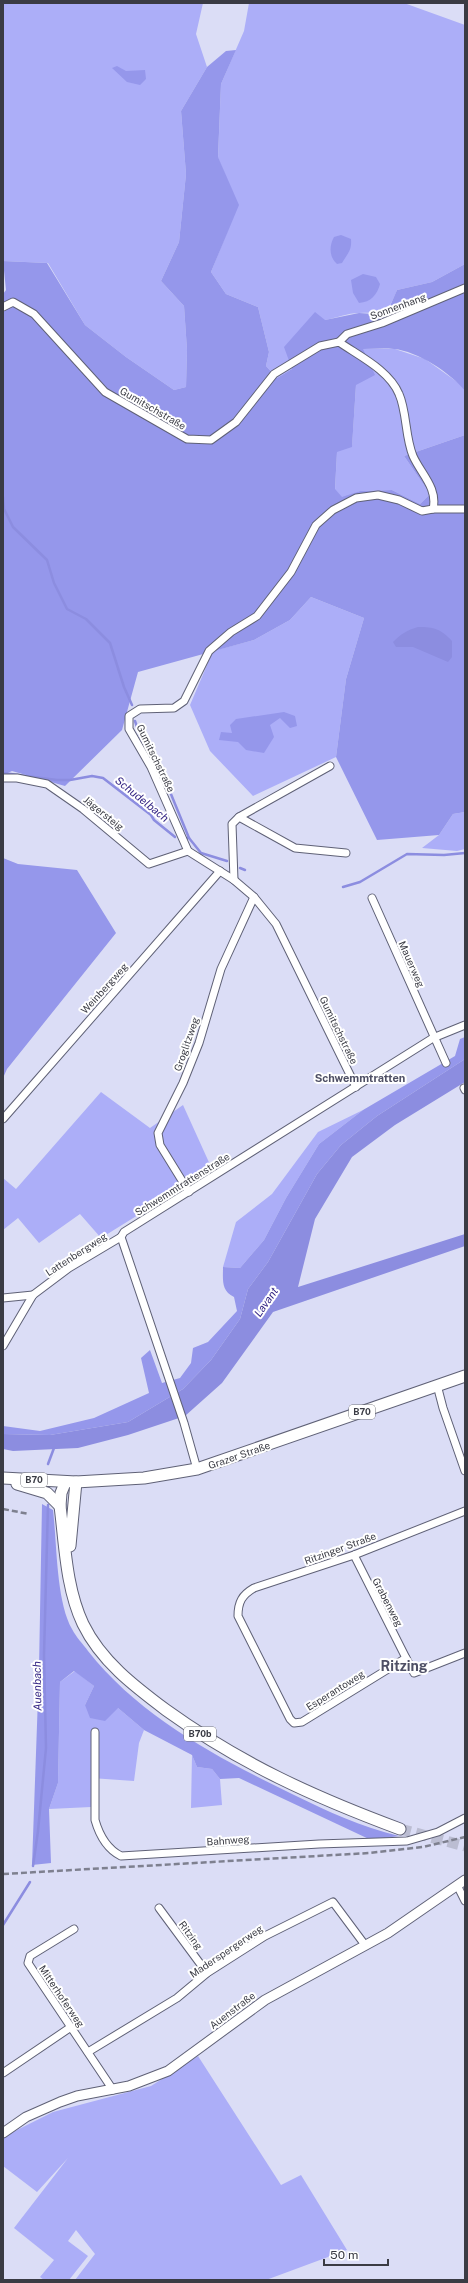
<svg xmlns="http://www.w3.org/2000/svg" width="468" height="2283" font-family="'Public Sans',sans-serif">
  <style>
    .green { fill: #acaef8 }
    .forest { fill: #9597eb }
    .water { fill: #8c8de0 }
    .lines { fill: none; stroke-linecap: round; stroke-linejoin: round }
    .stream { stroke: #8c8de0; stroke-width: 2.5 }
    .primary-tunnel { stroke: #bbbdd2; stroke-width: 11; stroke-dasharray: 11 5.5; stroke-linecap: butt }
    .minor-casing { stroke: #5f6176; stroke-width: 9 }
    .tertiary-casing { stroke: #5f6176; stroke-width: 11 }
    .primary-casing { stroke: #5f6176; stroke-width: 13 }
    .minor { stroke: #fff; stroke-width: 7 }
    .tertiary { stroke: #fff; stroke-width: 9 }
    .primary { stroke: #fff; stroke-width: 11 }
    .rail { stroke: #7e808f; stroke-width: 2.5; stroke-dasharray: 6 3; stroke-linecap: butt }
    .labels { text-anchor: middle; stroke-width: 4; stroke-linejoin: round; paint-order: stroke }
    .shield { fill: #fff; stroke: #75767c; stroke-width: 1 }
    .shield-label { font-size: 9px; font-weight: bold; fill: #3a3b44 }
    .street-label { font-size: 10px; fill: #3a3b44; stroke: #fff }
    .water-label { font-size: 11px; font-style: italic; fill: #322383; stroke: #fff }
    .neighbourhood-label { font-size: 11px; font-weight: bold; fill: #4f5065; stroke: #fff }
    .district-label { font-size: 14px; font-weight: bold; fill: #4f5065; stroke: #fff }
  </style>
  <rect width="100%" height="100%" fill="#dbddf6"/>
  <!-- green -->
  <g class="green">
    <polygon points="3,3 203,3 196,34 207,67 181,111 186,174 179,242 161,281 184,306 187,350 186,387 174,390 126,357 85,325 48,263 3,261"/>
    <path d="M249,3H404L465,25V264L432,282L397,290C386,317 385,312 359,313C348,313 336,318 325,320L292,369L277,378L266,366L269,352L258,307L226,294L211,272L238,205L218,158L221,84L244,31Z"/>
    <polygon points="363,349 395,349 425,359 460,384 465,391 465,435 404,456 430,494 420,504 392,490 360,491 342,498 335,490 337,451 352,446 356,385"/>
    <polygon points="311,597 364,618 346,679 336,757 253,796 210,751 190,705 213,651 254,640 290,620"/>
    <polygon points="465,812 465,849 457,851 422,848 439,835 453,814"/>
    <polygon points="101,1092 150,1128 183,1105 212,1169 101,1238 80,1214 39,1243 18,1218 3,1230 3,1178 16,1189"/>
    <polygon points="363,1110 319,1144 286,1198 264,1240 240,1268 223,1267 236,1222 272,1194 318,1132"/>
    <polygon points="75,1671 94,1686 85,1705 118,1708 144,1730 139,1743 134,1781 91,1778 91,1807 49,1809 58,1783 60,1682"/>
    <polygon points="192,1755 197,1767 212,1769 220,1779 222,1805 191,1808"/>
    <polygon points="198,2056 281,2185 301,2175 347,2250 266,2280 75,2280 95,2254 76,2230 68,2241 88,2256 69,2280 44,2280 40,2277 54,2260 14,2228 68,2158 37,2192 3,2166 3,2137 53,2112 151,2086"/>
  </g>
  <!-- forest -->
  <g class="forest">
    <path d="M236,50L221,84L218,157L239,205L211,272L226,294L258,307L269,352L266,366L277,378L292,369L284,347L315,312L325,320L359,313L374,314L390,306L397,290L432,282L465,264V391C451,373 417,351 394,349C384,348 373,349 363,349L375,375L356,385L352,447L337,452L335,489L342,497L360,491L392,490L420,504L430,494L404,456L465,435V812L453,814L439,835L377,840L336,757L346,679L364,618L311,597L290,620L254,640L138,672L122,730L65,786L12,771L3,775V294L6,290L3,261L47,263L85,325L126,357L174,390L186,387L187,350L184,306L161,281L179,242L186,174L181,111L207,67L226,51Z"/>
    <polygon points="117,66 126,71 145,70 146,79 140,85 127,82 112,68"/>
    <path d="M341,235L351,239C352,251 347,254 342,263L337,264C329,257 329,246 334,237Z"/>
    <path d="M363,274L376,277L380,284C377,295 371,302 359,303L353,293L351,280Z"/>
    <polygon points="284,712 295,716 297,726 290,728 280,718 270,725 274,737 264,753 246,750 238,742 219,740 221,732 232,733 230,725 236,719"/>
    <polygon points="3,858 18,864 77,870 116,933 7,1069 3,1078"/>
    <path d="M465,1037V1059L377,1116L341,1145L317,1174L268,1262L248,1289L240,1319L211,1360L183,1389L128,1422L50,1435L3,1434V1426L40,1431L94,1418L149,1393L141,1358L150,1350L162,1383L180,1378L191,1363L193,1348L208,1342L237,1311L234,1297C221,1291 223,1280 223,1267L240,1268L264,1240L286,1198L319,1144L363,1110L455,1056L460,1039Z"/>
    <path d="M42,1504L53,1510C57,1543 56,1601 72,1629C76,1637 83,1644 88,1651C140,1717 218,1758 292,1794C327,1811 361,1827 399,1836L371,1840L239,1778L220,1779L212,1769L197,1767L192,1755L144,1730L118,1708L105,1721L90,1718L85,1705L94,1686L74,1671L60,1682L58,1783L49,1809L51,1863L32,1865L39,1669Z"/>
  </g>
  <!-- water -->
  <g class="water">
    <path d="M418,627C434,627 441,629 452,641V657L448,662L413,647H396L393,642C401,634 407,630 418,627Z"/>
    <polygon points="465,1059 465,1082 395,1125 352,1157 315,1219 298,1287 465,1234 465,1246 273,1312 222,1383 185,1416 128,1435 78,1448 13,1451 3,1449 3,1434 50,1435 128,1422 183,1389 211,1360 240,1319 248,1289 268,1262 317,1174 341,1145 377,1116"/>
  </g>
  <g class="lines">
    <!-- stream -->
    <g class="stream">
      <polyline points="3,497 4,509 13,527 47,560 54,583 67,609 86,619 110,643 124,687 132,705"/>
      <polyline points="135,721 141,739 166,782 189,838"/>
      <polyline points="3,773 57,780 70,780 92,776 103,778 151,815 154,820 175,837"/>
      <polyline points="185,838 189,838 201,853 227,861"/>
      <polyline points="240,868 245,870"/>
      <polyline points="343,887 360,882 407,854 444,855 465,853"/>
      <polyline points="48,1464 54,1448"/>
      <polyline points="33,1866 38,1831 46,1748 44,1655 48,1505"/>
      <polyline points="3,1925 30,1882"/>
    </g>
    <!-- primary-tunnel -->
    <polyline class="primary-tunnel" points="400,1829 465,1846"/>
    <!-- minor casing -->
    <g class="minor-casing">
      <g id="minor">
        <path d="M3,307L13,302L34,314L105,392L187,439L211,440L236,422L274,374L320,346L339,342C359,356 389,370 399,394C407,412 405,437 413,456C421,474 438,488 433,509L422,511L399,500L378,495L356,498L333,510L316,525L291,572L257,616L231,632L209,651L184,701L174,708L140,709L129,716V729L151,767L188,851L234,880L254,897L276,924L356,1087"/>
        <polyline points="339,342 347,334 382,323 465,288"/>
        <polyline points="433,509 465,509"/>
        <polyline points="3,778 17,778 47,784 83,809 149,864 188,851"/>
        <polyline points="239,817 330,766"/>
        <polyline points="234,880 232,824 239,817 295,848 346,853"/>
        <polyline points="372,898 446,1063"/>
        <polyline points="464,1088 465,1090"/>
        <polyline points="3,1119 220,871"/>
        <polyline points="189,1192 160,1145 158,1133 183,1083 199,1043 221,969 254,897"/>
        <polyline points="3,1298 33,1295"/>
        <polyline points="3,1346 33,1295 69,1268 121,1237"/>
        <polyline points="437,1385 443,1408 465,1471"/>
        <polyline points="197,1469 184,1423 121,1237 124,1232 433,1038 465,1025"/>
        <path d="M465,1511L354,1555L254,1588C242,1595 238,1602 238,1616L290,1719L294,1723L302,1722L406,1658L414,1673L465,1653"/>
        <polyline points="354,1555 406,1658"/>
        <path d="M95,1732V1820C99,1834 107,1849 121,1856L319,1844L407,1841L438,1832L465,1818"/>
        <polyline points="457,1885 465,1901"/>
        <polyline points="159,1908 207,1973"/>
        <polyline points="74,1929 30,1956 28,1963 113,2090"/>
        <polyline points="88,2052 177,1998 207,1973 265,1936 333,1902 365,1945"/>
        <polyline points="3,2073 71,2027"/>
      </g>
    </g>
    <!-- tertiary casing -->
    <g class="tertiary-casing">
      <polyline id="tertiary" points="3,2133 26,2117 60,2102 77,2096 129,2086 168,2071 265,2000 388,1933 465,1880"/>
    </g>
    <!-- primary casing -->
    <g class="primary-casing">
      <g id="primary">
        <polyline points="3,1478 76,1482 144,1478 197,1469 465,1376"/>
        <path d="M65,1483L61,1493L60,1506C65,1545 66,1588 83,1624C101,1661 134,1686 166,1710C241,1764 314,1797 400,1829"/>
        <polyline points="17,1484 47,1493 60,1506"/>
        <polyline points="70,1546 76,1482"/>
      </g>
    </g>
    <!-- minor -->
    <use href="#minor" class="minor"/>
    <!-- tertiary -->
    <use href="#tertiary" class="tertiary"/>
    <!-- primary -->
    <use href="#primary" class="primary"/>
    <!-- rail -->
    <g class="rail">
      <polyline points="3,1509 29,1514"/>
      <polyline points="3,1874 369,1853 423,1847 465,1837"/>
    </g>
  </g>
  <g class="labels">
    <!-- shield labels -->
    <g class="shield">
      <rect x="349" y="1405" width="26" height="14" rx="3"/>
      <rect x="21" y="1473" width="26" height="14" rx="3"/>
      <rect x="184" y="1727" width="32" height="14" rx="3"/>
    </g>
    <g class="shield-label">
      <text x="362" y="1415">B70</text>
      <text x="34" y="1483">B70</text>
      <text x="200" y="1737">B70b</text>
    </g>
    <!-- street labels -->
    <g class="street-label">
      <text transform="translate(398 306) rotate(-20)" y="4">Sonnenhang</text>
      <text transform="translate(153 408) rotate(30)" y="4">Gumitschstraße</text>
      <text transform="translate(156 758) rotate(64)" y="4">Gumitschstraße</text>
      <text transform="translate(104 813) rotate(39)" y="4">Jägersteig</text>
      <text transform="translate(412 964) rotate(66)" y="4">Mauerweg</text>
      <text transform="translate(104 988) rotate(-48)" y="4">Weinbergweg</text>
      <text transform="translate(339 1030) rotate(64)" y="4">Gumitschstraße</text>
      <text transform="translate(186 1044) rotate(-71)" y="4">Groglitzweg</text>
      <text transform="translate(182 1184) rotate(-32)" y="4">Schwemmtrattenstraße</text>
      <text transform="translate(76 1254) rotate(-33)" y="4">Lattenbergweg</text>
      <text transform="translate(239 1455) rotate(-19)" y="4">Grazer Straße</text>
      <text transform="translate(340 1548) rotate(-20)" y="4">Ritzinger Straße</text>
      <text transform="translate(388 1602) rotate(62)" y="4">Grabenweg</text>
      <text transform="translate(335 1690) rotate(-32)" y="4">Esperantoweg</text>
      <text transform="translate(228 1840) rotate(-4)" y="4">Bahnweg</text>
      <text transform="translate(191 1935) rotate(54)" y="4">Ritzing</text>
      <text transform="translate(226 1951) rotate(-34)" y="4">Maderspergerweg</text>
      <text transform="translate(62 1996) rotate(56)" y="4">Mitterhoferweg</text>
      <text transform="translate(232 2010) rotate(-37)" y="4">Auenstraße</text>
    </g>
    <!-- water labels -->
    <g class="water-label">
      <text transform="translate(142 799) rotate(39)" y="4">Schudelbach</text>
      <text transform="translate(266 1302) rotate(-55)" y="4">Lavant</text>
      <text transform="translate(37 1686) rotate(-91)" y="4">Auenbach</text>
    </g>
    <!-- neighbourhood labels -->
    <g class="neighbourhood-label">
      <text x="360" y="1082">Schwemmtratten</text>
    </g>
    <!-- district labels -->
    <g class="district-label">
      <text x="404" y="1671">Ritzing</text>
    </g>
  </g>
  <!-- border -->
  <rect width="468" height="2283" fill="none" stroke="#3a3b44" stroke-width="8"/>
  <!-- scale -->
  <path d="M324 2259v6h64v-6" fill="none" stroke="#3a3b44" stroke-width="2"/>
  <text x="330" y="2259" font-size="12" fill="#3a3b44" stroke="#ffffff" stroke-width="3" paint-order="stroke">50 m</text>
</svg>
